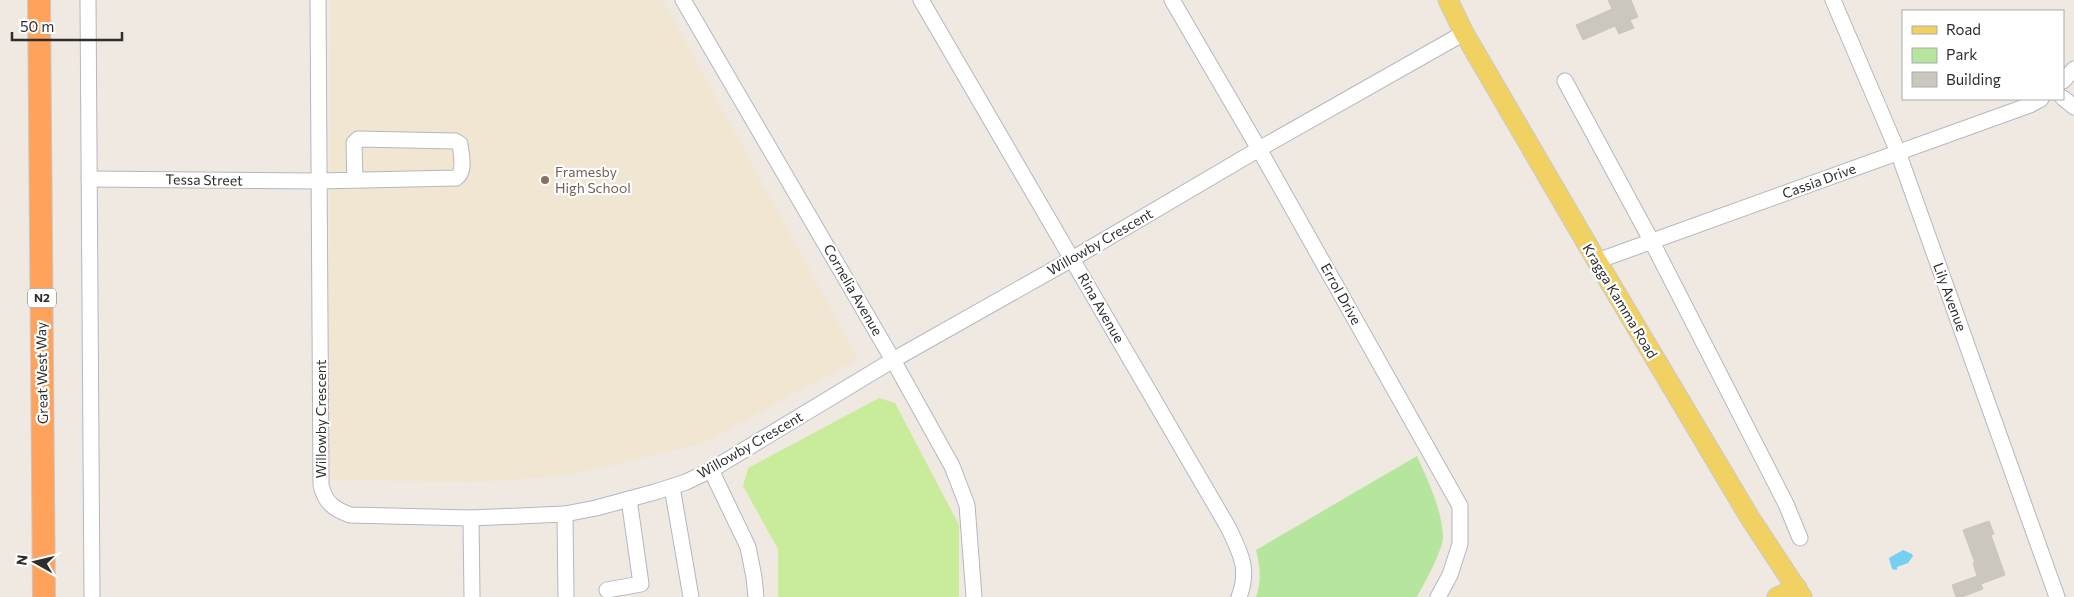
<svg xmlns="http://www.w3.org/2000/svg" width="2074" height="597" font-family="Commissioner,sans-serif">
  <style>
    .education { fill: #f0e6d1 }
    .green { fill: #b6e59e }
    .pitch { fill: #c9ec9a }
    .water { fill: #75cff0 }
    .building { fill: #cbc7bf; stroke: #cbc5ba }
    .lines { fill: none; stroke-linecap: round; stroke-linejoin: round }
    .minor-casing { stroke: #b4b7c1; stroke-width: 17 }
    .major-casing { stroke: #c9c9c9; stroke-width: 21 }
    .highway-casing { stroke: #c9c9c9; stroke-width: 24 }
    .minor { stroke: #fff; stroke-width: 15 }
    .major { stroke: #f2d163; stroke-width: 19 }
    .highway { stroke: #ffa35c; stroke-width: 22 }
    .education-dot { fill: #8d6e63; stroke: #fff; stroke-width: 2 }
    .labels { text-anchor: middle; stroke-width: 4.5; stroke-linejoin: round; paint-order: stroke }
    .shield { fill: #fff; stroke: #6d6d6d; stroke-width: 1 }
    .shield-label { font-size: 12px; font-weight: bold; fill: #2e2e2e }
    .education-label { font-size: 14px; fill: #785e54; stroke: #fff; text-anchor: start }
    .street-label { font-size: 14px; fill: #2e2e2e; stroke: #fff }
  </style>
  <rect width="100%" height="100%" fill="#efe9e1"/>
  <!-- education -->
  <polygon class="education" points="331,0 663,0 858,359 703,443 567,476 473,482 327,480"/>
  <!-- green -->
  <path class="green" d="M1417,456C1428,481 1442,509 1443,537C1443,550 1424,584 1417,597H1256C1262,581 1260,566 1256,550Z"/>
  <!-- pitch -->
  <polygon class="pitch" points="879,398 895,403 959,525 959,597 778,597 778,549 743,486 748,468"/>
  <!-- water -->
  <polygon class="water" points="1903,550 1912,554 1913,556 1908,563 1897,567 1897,570 1892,569 1889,558"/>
  <!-- building -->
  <g class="building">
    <polygon points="1608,0 1631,0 1638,17 1630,20 1634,28 1619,34 1615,26 1583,40 1576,25 1612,9"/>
    <polygon points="1989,521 1994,534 1991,535 2005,575 1981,584 1983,589 1962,597 1956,597 1952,585 1977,576 1973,563 1975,563 1963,530"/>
  </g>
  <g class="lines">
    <!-- minor casing -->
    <g class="minor-casing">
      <g id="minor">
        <polyline points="88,0 92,597"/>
        <path d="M318,0L321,485C325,503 334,509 350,515L471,518L565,514L596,508L655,492L686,482L711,470L893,360L1072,259L1259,149L1464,33"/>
        <polyline points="683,0 893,360 952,466 967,505 974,597"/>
        <path d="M921,0L1228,527C1240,552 1250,569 1239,597"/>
        <polyline points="1172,0 1259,149 1460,506 1460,544 1450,575 1438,597"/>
        <polyline points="1833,0 1898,152 2057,597"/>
        <polyline points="1565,81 1652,242 1786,504 1800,538"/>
        <polyline points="2063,81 2074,69"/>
        <polyline points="2063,98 2074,107"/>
        <path d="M89,179L319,181L456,178C466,172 461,154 460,144L455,141L358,139L354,143L355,180"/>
        <polyline points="1597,261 2030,105 2041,99"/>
        <polyline points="711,470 748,547 754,577 756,597"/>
        <polyline points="672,487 691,597"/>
        <polyline points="565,514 566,597"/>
        <polyline points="471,518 472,597"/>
        <polyline points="607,590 641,584 629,499"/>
      </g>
    </g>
    <!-- major casing -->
    <g class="major-casing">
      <g id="major">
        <polyline points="1448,0 1464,33 1597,261 1750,518 1802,597"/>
        <polyline points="1777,597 1797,588"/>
      </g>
    </g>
    <!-- highway casing -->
    <g class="highway-casing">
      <polyline id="highway" points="39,0 44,597"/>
    </g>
    <!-- minor -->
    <use href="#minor" class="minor"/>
    <!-- major -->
    <use href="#major" class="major"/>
    <!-- highway -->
    <use href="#highway" class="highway"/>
  </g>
  <!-- markers -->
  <circle class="education-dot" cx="545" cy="180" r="5"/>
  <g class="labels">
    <!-- shield labels -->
    <rect class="shield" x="28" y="288.5" width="28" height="19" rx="4"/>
    <g class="shield-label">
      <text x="42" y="302">N2</text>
    </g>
    <!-- education labels -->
    <g class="education-label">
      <text x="555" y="177">Framesby<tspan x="555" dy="16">High School</tspan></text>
    </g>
    <!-- street labels -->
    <g class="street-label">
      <text transform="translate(204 180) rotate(1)" y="5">Tessa Street</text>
      <text transform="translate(1819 181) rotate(-20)" y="5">Cassia Drive</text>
      <text transform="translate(1100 242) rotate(-30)" y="5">Willowby Crescent</text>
      <text transform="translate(853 290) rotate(60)" y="5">Cornelia Avenue</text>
      <text transform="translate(1341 294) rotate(61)" y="5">Errol Drive</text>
      <text transform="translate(1950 297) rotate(70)" y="5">Lily Avenue</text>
      <text transform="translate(1620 301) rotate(59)" y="5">Kragga Kamma Road</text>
      <text transform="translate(1101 308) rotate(60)" y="5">Rina Avenue</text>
      <text transform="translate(42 373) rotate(-91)" y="5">Great West Way</text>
      <text transform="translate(321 419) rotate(-90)" y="5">Willowby Crescent</text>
      <text transform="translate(750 445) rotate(-30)" y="5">Willowby Crescent</text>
    </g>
  </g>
  <!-- legend -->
  <rect x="1902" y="10" width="162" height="90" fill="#ffffff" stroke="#ababab"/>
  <rect x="1912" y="26" width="25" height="8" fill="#f2d163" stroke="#ababab"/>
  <text x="1946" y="35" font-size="15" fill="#2e2e2e">Road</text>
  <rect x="1912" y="48" width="25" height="15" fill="#b6e59e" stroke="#ababab"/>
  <text x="1946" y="60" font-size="15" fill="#2e2e2e">Park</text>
  <rect x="1912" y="72" width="25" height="15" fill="#cbc7bf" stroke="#ababab"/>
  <text x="1946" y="85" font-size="15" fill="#2e2e2e">Building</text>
  <!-- north arrow -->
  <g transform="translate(35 562) rotate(278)" stroke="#ffffff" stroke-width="4" paint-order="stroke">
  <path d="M0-4L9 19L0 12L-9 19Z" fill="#2e2e2e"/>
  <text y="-8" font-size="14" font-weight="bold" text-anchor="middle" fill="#2e2e2e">N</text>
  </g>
  <!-- scale -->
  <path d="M12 32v8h110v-8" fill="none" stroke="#2e2e2e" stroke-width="2.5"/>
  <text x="20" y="32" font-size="15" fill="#2e2e2e" stroke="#ffffff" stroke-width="4" paint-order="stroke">50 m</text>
</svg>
